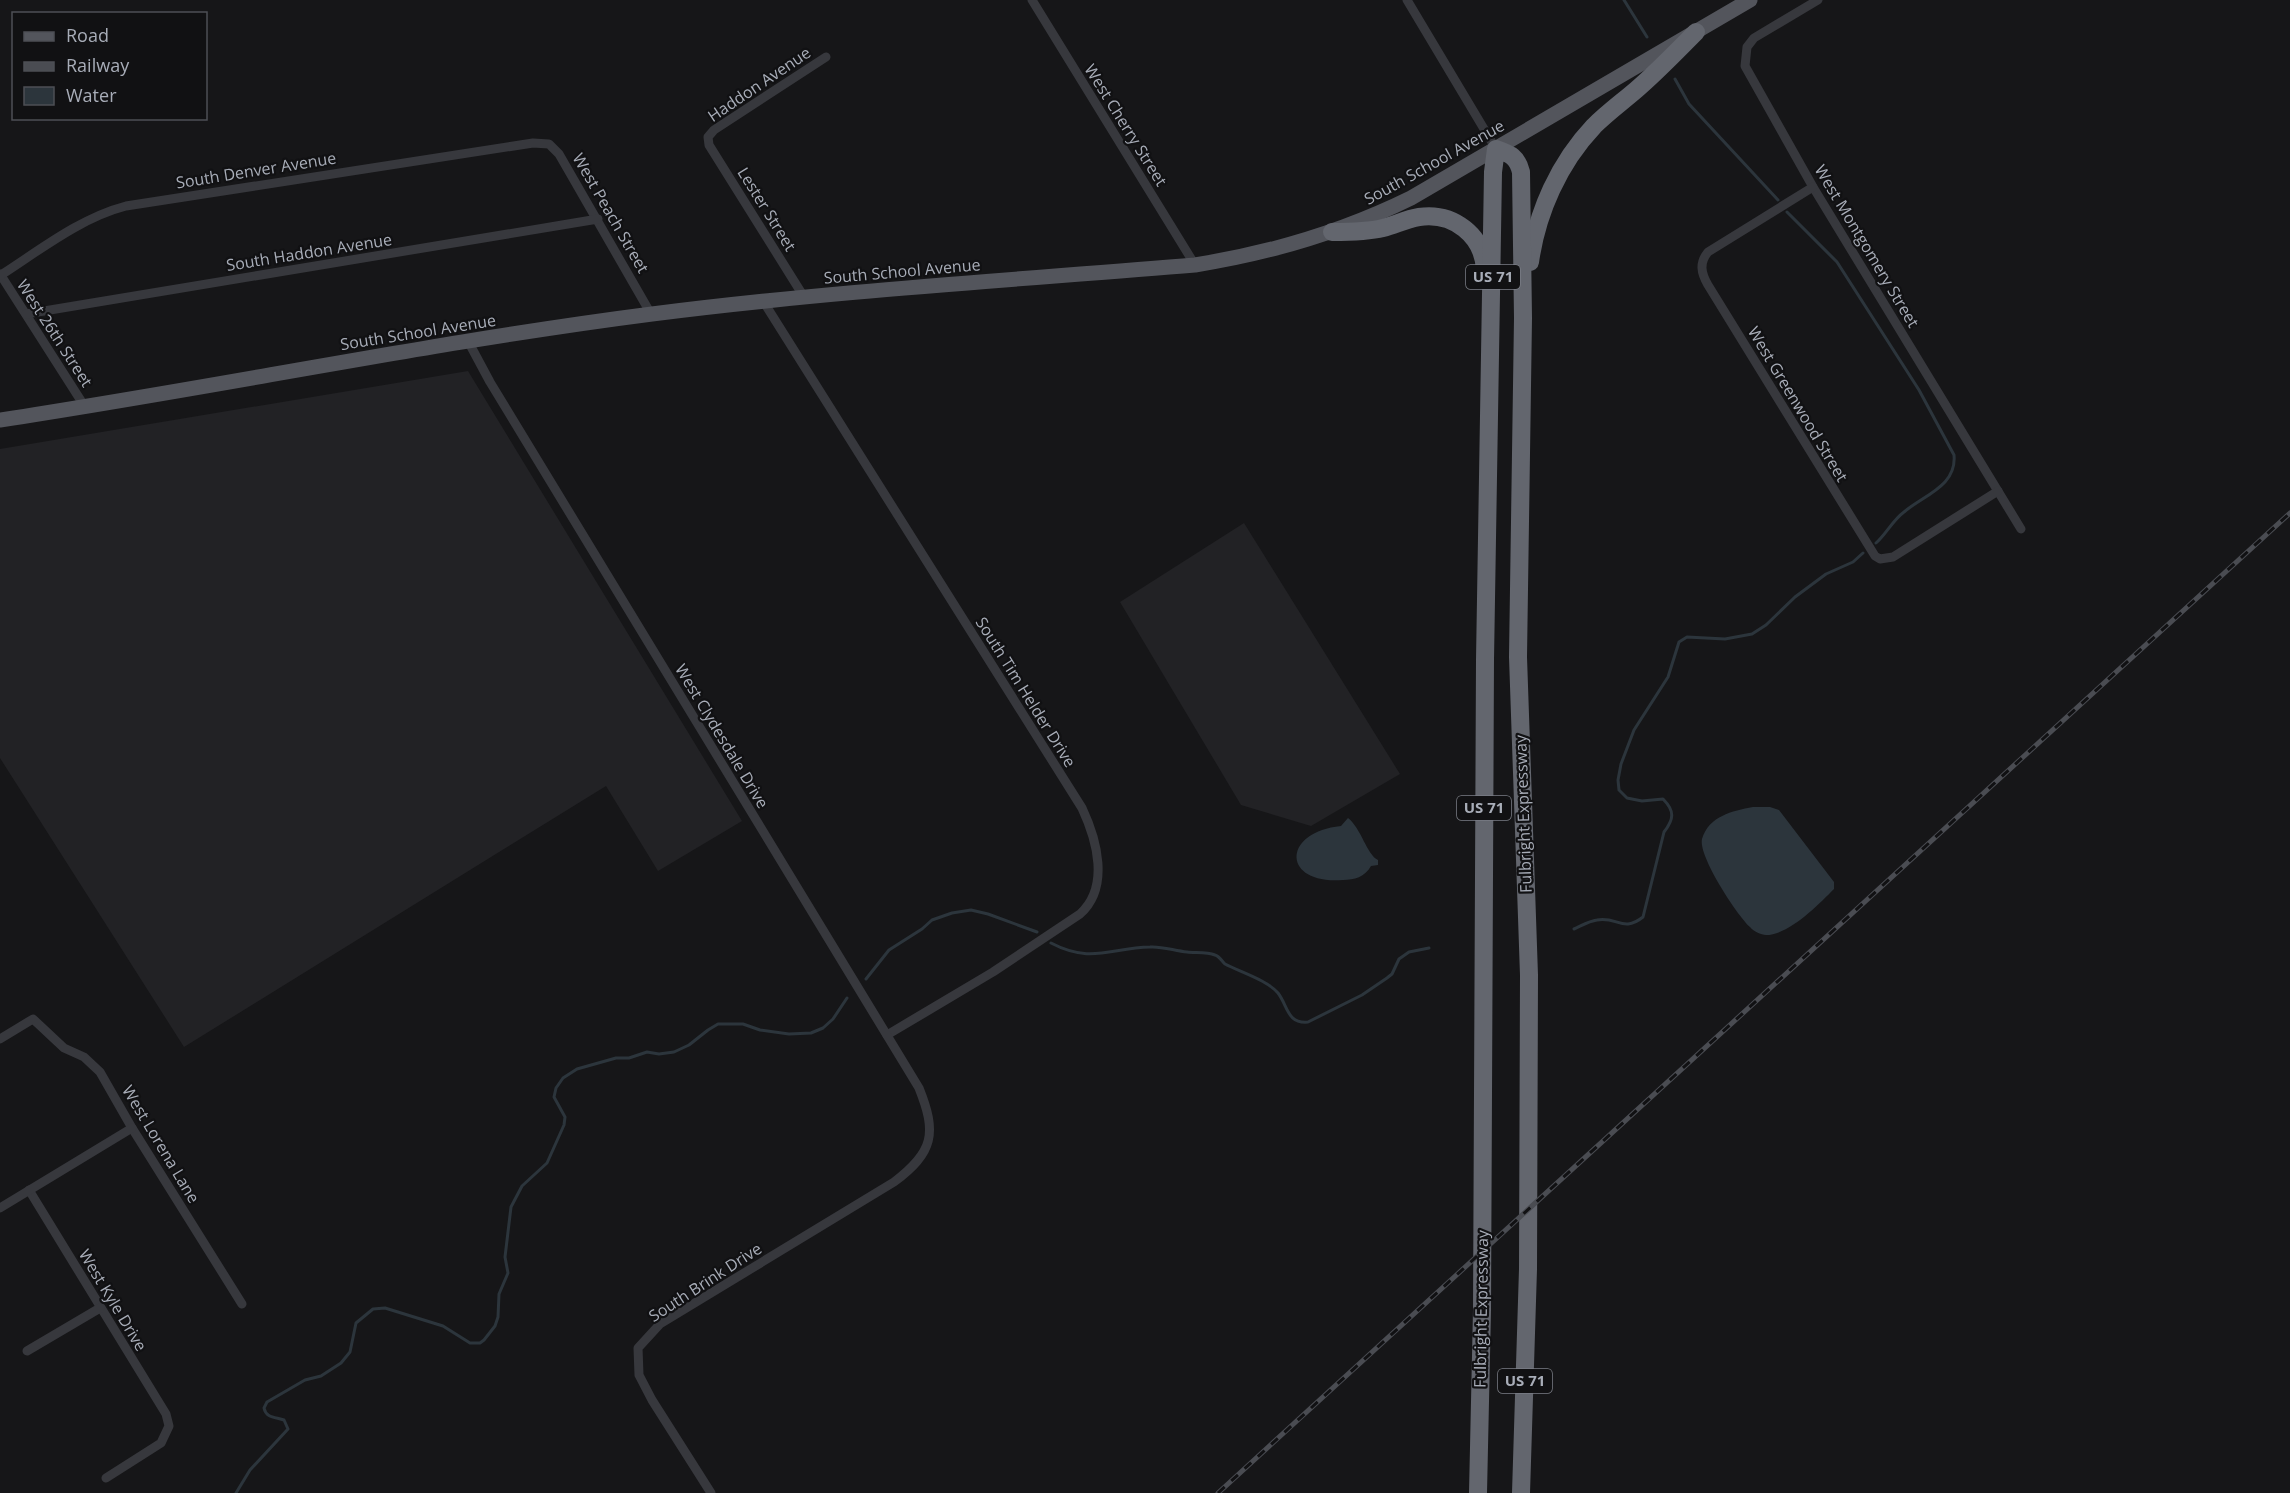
<svg xmlns="http://www.w3.org/2000/svg" width="2290" height="1493" font-family="'Open Sans',sans-serif">
  <style>
    .built { fill: #222225 }
    .water { fill: #2c353c }
    .lines { fill: none; stroke-linecap: round; stroke-linejoin: round }
    .stream { stroke: #2c353c; stroke-width: 3 }
    .minor { stroke: #37383d; stroke-width: 9 }
    .primary { stroke: #53555c; stroke-width: 15 }
    .motorway { stroke: #63666e; stroke-width: 18 }
    .rail-casing { stroke: #4a4c52; stroke-width: 5 }
    .rail { stroke: #111113; stroke-width: 3; stroke-dasharray: 9; stroke-linecap: butt }
    .labels { text-anchor: middle; stroke-width: 4.5; stroke-linejoin: round; paint-order: stroke }
    .shield { fill: #111113; stroke: #7b7e86; stroke-width: 1.5 }
    .shield-label { font-size: 15px; font-weight: bold; fill: #a8adb8 }
    .street-label { font-size: 16px; fill: #a8adb8; stroke: #111113 }
  </style>
  <rect width="100%" height="100%" fill="#161618"/>
  <!-- built -->
  <g class="built">
    <polygon points="468,371 742,821 658,871 606,786 184,1047 0,758 0,449"/>
    <polygon points="1244,523 1400,774 1311,826 1241,805 1120,602"/>
  </g>
  <!-- water -->
  <g class="water">
    <path d="M1753,807H1770L1779,810L1834,882V889C1818,905 1789,935 1766,935C1761,935 1753,931 1750,927C1737,915 1698,856 1702,839C1709,816 1732,811 1753,807Z"/>
    <path d="M1348,818C1361,828 1367,855 1378,860V865L1371,866C1365,877 1354,880 1343,880C1282,885 1281,832 1341,826Z"/>
  </g>
  <g class="lines">
    <!-- stream -->
    <g class="stream">
      <polyline points="1624,0 1647,37"/>
      <polyline points="1675,79 1689,104 1778,200"/>
      <path d="M1787,212L1837,262L1919,390L1954,455C1957,486 1924,495 1904,512C1893,520 1886,534 1876,543"/>
      <path d="M1574,929C1581,926 1589,921 1597,920C1617,916 1623,933 1643,917L1664,832C1674,819 1675,811 1663,799L1642,801L1627,798L1619,790L1618,780L1621,764L1634,730L1668,677L1679,642L1687,637L1725,639L1752,634L1766,625L1795,597L1826,574L1853,562L1863,553"/>
      <path d="M1051,943C1091,964 1110,948 1150,947C1162,946 1175,951 1187,952C1195,953 1207,952 1215,955C1219,956 1222,961 1225,964C1240,972 1267,980 1278,993C1288,1006 1287,1024 1308,1022L1362,995L1387,978L1392,974L1399,959L1409,952L1429,948"/>
      <polyline points="866,979 889,950 922,929 932,920 952,913 971,910 988,914 1037,932"/>
      <path d="M236,1493L250,1470L288,1429L284,1420C275,1417 266,1418 264,1408L267,1402L305,1380L321,1376L341,1363L350,1352L356,1323L373,1309L385,1308L443,1326L470,1343H480L484,1340L495,1326L498,1317L499,1294L508,1273L505,1257L511,1207L522,1186L547,1163L564,1125L565,1117L554,1097L556,1088L563,1078L577,1069L616,1058H629L647,1052L659,1054L674,1052L689,1045L708,1030L718,1024H743L760,1030L789,1034L811,1033L823,1028L833,1019L847,998"/>
    </g>
    <!-- minor -->
    <g class="minor">
      <polyline points="1032,0 1195,265"/>
      <polyline points="1407,0 1496,149"/>
      <polyline points="1818,0 1754,38 1747,47 1745,66 1813,187 2021,529"/>
      <path d="M1813,187L1708,252C1699,263 1701,273 1708,285L1875,556L1880,559L1893,557L1998,491"/>
      <polyline points="0,274 85,407"/>
      <path d="M1,275C40,250 80,218 126,206L533,143L549,144L559,154L651,314"/>
      <polyline points="804,297 709,145 708,137 714,130 826,57"/>
      <path d="M763,301L1082,808C1097,840 1110,887 1080,914L993,972L887,1035"/>
      <polyline points="26,314 598,219"/>
      <path d="M468,341L490,382L919,1088C937,1133 934,1152 894,1182L660,1324L638,1348L639,1375L652,1400L711,1493"/>
      <polyline points="0,1039 33,1019 64,1048 84,1057 100,1072 132,1128 242,1304"/>
      <polyline points="29,1190 166,1414 169,1426 161,1443 106,1478"/>
      <polyline points="0,1208 132,1128"/>
      <polyline points="27,1351 100,1308"/>
    </g>
    <!-- primary -->
    <path class="primary" d="M0,420C218,387 434,342 652,314C832,291 1014,280 1195,265C1271,253 1342,232 1411,198L1750,0"/>
    <!-- motorway -->
    <g class="motorway">
      <path d="M1332,232C1348,232 1367,232 1383,228C1395,225 1406,219 1419,217C1453,212 1484,235 1485,271"/>
      <path d="M1530,262C1537,212 1559,163 1594,126C1607,113 1622,102 1636,90C1657,72 1676,52 1696,32"/>
      <path d="M1478,1493L1482,1310L1485,660L1493,172L1496,149C1510,154 1517,156 1521,172L1523,318L1518,657L1529,975L1528,1269L1521,1493"/>
    </g>
    <!-- rail casing -->
    <g class="rail-casing">
      <polyline id="rail" points="1218,1493 2290,513"/>
    </g>
    <!-- rail -->
    <use href="#rail" class="rail"/>
  </g>
  <g class="labels">
    <!-- shield labels -->
    <g class="shield">
      <rect x="1466" y="265" width="54" height="24" rx="4.5"/>
      <rect x="1457" y="796" width="54" height="24" rx="4.5"/>
      <rect x="1498" y="1369" width="54" height="24" rx="4.5"/>
    </g>
    <g class="shield-label">
      <text x="1493" y="282">US 71</text>
      <text x="1484" y="813">US 71</text>
      <text x="1525" y="1386">US 71</text>
    </g>
    <!-- street labels -->
    <g class="street-label">
      <text transform="translate(759 84) rotate(-34)" y="6">Haddon Avenue</text>
      <text transform="translate(1126 125) rotate(58)" y="6">West Cherry Street</text>
      <text transform="translate(1434 162) rotate(-29)" y="6">South School Avenue</text>
      <text transform="translate(256 170) rotate(-9)" y="6">South Denver Avenue</text>
      <text transform="translate(767 209) rotate(58)" y="6">Lester Street</text>
      <text transform="translate(611 213) rotate(60)" y="6">West Peach Street</text>
      <text transform="translate(1867 246) rotate(59)" y="6">West Montgomery Street</text>
      <text transform="translate(309 252) rotate(-9)" y="6">South Haddon Avenue</text>
      <text transform="translate(902 271) rotate(-5)" y="6">South School Avenue</text>
      <text transform="translate(418 332) rotate(-9)" y="6">South School Avenue</text>
      <text transform="translate(55 333) rotate(57)" y="6">West 26th Street</text>
      <text transform="translate(1798 404) rotate(59)" y="6">West Greenwood Street</text>
      <text transform="translate(1026 692) rotate(58)" y="6">South Tim Helder Drive</text>
      <text transform="translate(722 736) rotate(59)" y="6">West Clydesdale Drive</text>
      <text transform="translate(1523 814) rotate(-92)" y="6">Fulbright Expressway</text>
      <text transform="translate(161 1144) rotate(59)" y="6">West Lorena Lane</text>
      <text transform="translate(705 1282) rotate(-33)" y="6">South Brink Drive</text>
      <text transform="translate(113 1300) rotate(59)" y="6">West Kyle Drive</text>
      <text transform="translate(1481 1309) rotate(-89)" y="6">Fulbright Expressway</text>
    </g>
  </g>
  <!-- legend -->
  <rect x="12" y="12" width="195" height="108" fill="#111113" stroke="#4d4f55" stroke-width="1.5"/>
  <rect x="24" y="32" width="30" height="9" fill="#53555c" stroke="#4d4f55" stroke-width="1.5"/>
  <text x="66" y="42" font-size="18" fill="#a8adb8">Road</text>
  <rect x="24" y="62" width="30" height="9" fill="#4a4c52" stroke="#4d4f55" stroke-width="1.5"/>
  <text x="66" y="72" font-size="18" fill="#a8adb8">Railway</text>
  <rect x="24" y="87" width="30" height="18" fill="#2c353c" stroke="#4d4f55" stroke-width="1.5"/>
  <text x="66" y="102" font-size="18" fill="#a8adb8">Water</text>
</svg>
